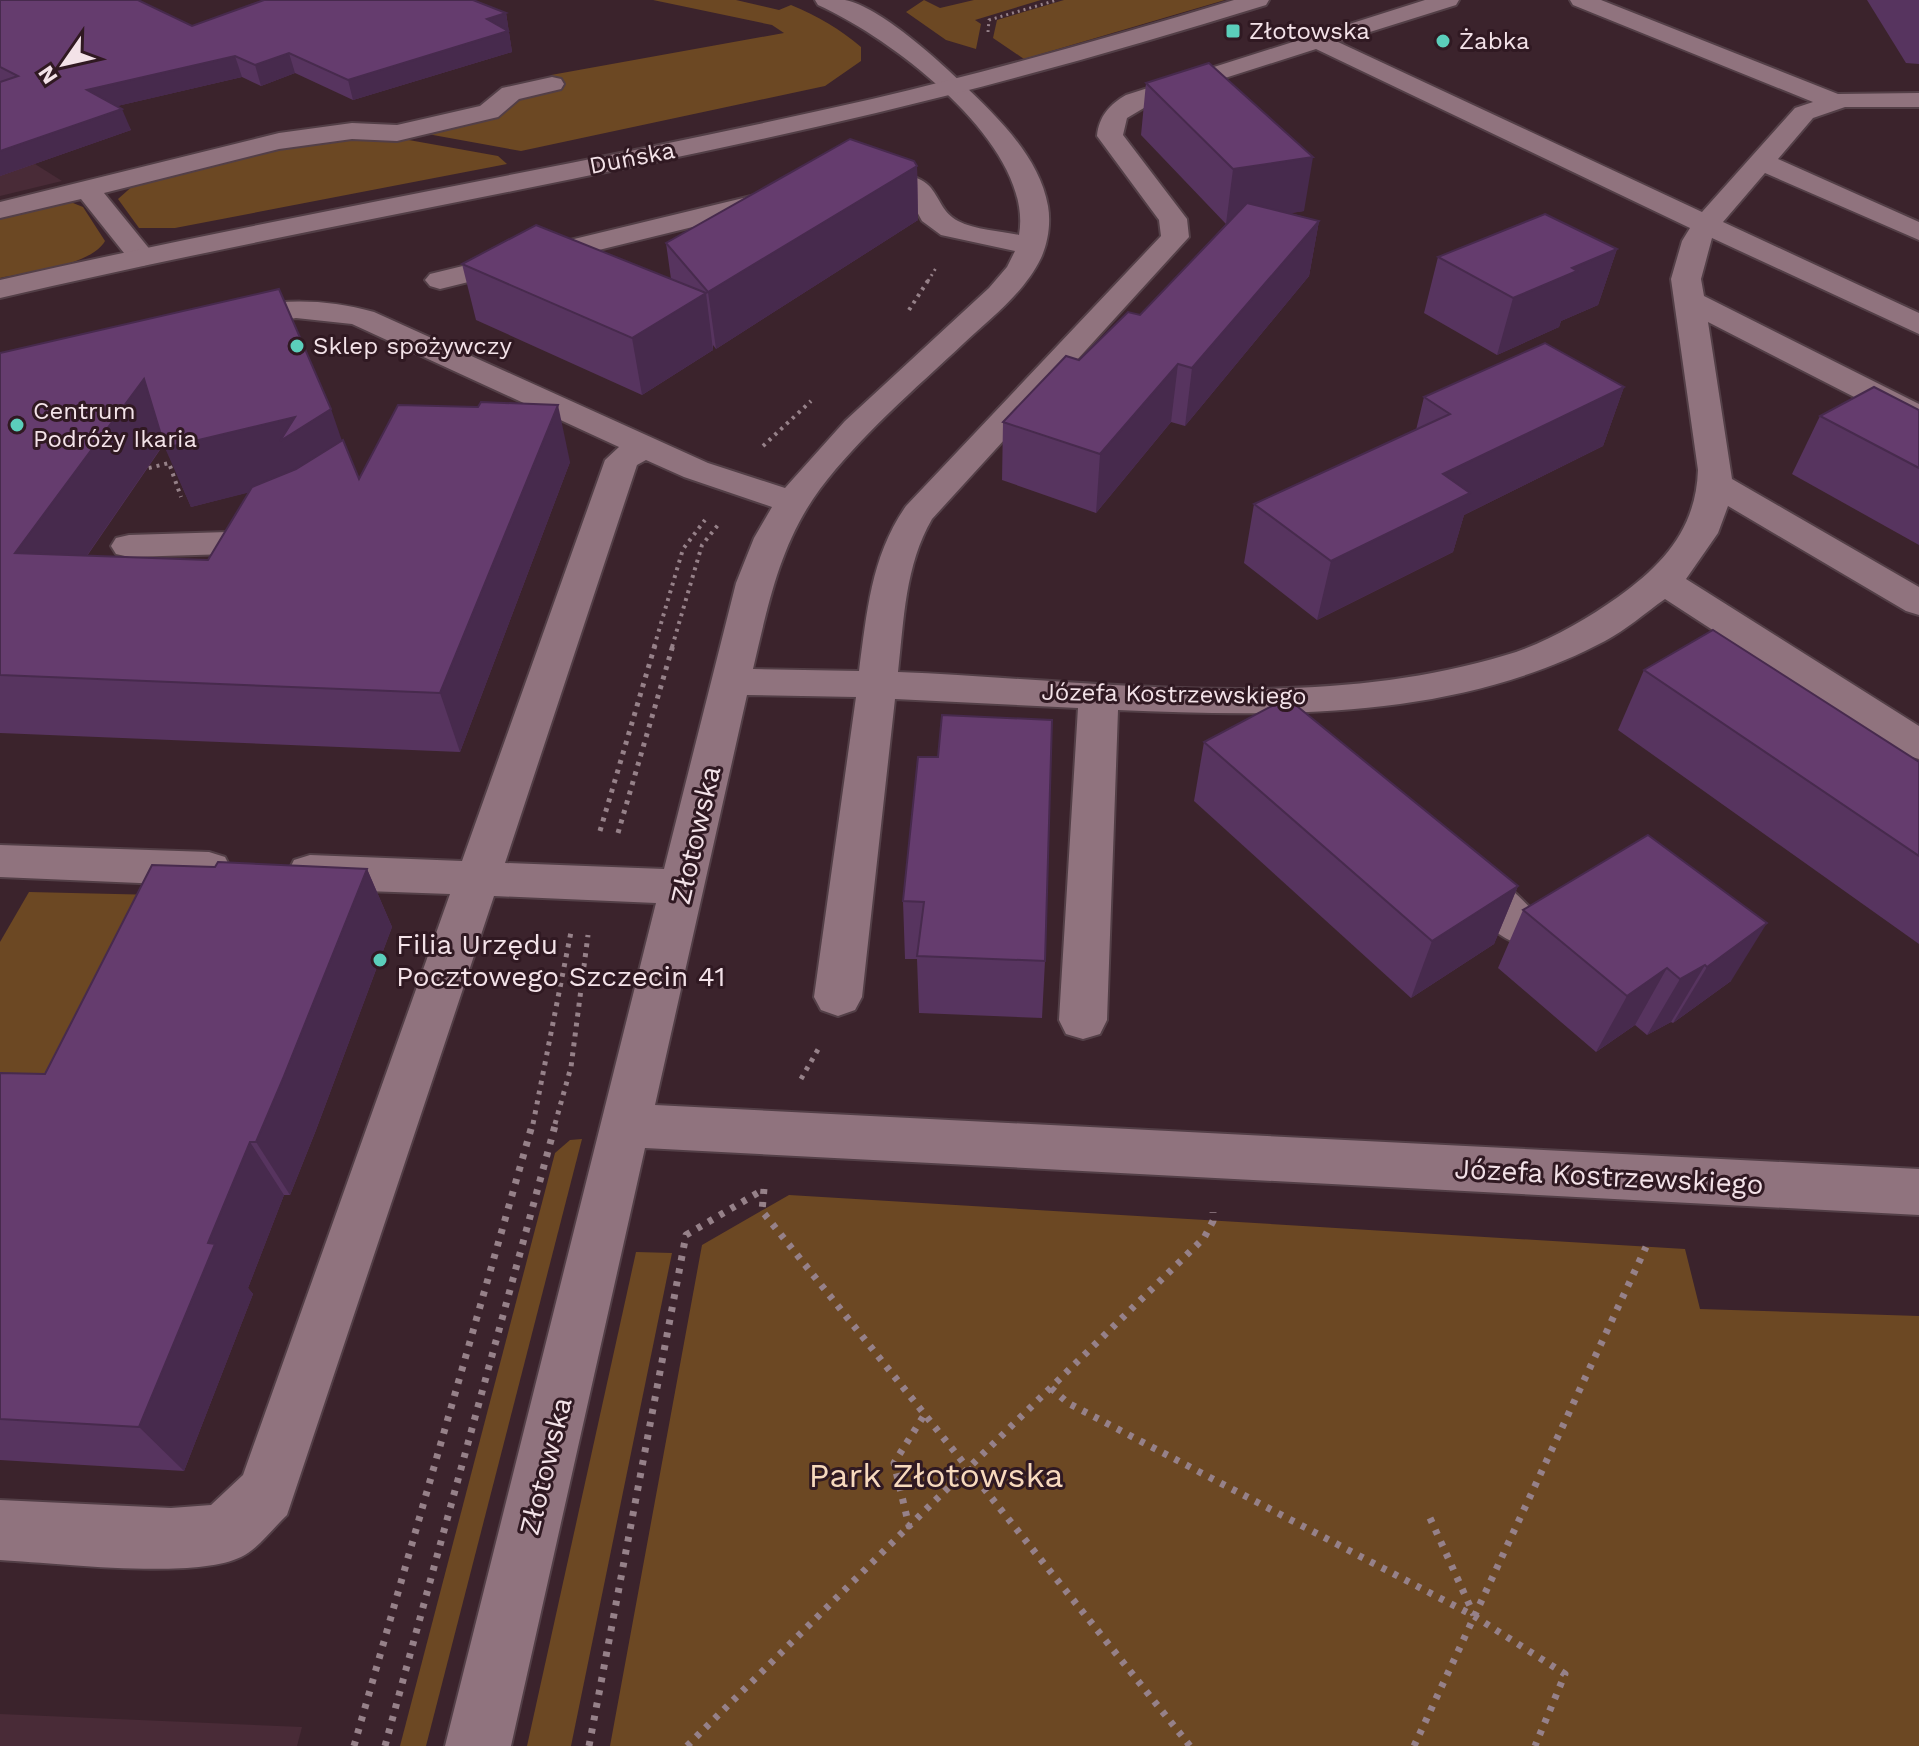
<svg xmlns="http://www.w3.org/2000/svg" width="1919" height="1746" font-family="'Work Sans',sans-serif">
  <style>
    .built { fill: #492b37 }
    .green { fill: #6c4823 }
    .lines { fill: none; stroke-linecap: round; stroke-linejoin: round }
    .minor-casing { stroke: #533f47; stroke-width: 4 }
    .tertiary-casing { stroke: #533f47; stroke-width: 4 }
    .path-far3 { stroke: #968189; stroke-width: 3; stroke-dasharray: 2 4; stroke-linecap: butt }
    .path-far2 { stroke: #968189; stroke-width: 4; stroke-dasharray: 3 5; stroke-linecap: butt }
    .path-far1 { stroke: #968189; stroke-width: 5; stroke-dasharray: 4 6; stroke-linecap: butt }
    .path { stroke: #968189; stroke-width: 7; stroke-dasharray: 5 8; stroke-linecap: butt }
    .minor { fill: #90737e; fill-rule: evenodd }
    .tertiary { fill: #90737e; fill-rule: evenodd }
    .wall { fill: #57345f; fill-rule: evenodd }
    .shaded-wall { fill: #472a4d }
    .building { fill: #653c6e; stroke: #472a4d; stroke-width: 2 }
    .poi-dot { fill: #5bcebb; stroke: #301922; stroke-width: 3 }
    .labels { text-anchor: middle; stroke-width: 6; stroke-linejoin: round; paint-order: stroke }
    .far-poi-label { font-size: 24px; fill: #f3e2e8; stroke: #301922; text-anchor: start }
    .far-street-label { font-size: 24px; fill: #f3e2e8; stroke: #301922 }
    .street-label { font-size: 28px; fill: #f3e2e8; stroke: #301922 }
    .poi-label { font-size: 28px; fill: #f3e2e8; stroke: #301922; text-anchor: start }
    .near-park-label { font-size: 34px; fill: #f7d9bd; stroke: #301922 }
  </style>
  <rect width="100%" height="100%" fill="#3b232c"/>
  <!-- built -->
  <g class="built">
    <polygon points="0,142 62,181 0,196"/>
    <polygon points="0,1714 302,1727 297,1746 0,1746"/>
  </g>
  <!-- green -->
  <g class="green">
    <path d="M653,0H736L779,10L791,5C818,16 840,29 861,47V61L825,86L521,151L422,133L519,97L560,86L551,75L784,33L772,25Z"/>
    <polygon points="924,0 940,8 974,0 1041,0 975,20 981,24 976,49 946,40 906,12"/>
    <polygon points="1064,0 1225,0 1024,59 993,38 997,20"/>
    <polygon points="351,136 392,137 498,156 507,164 175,228 139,228 118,199 136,183 282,146"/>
    <path d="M73,203L83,207L105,241C91,266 27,272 0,278V216L48,204Z"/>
    <polygon points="29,892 159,895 76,1077 0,1084 0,942"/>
    <polygon points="582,1139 426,1746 400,1746 555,1153 570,1140"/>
    <polygon points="789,1195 1685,1249 1700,1309 1919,1316 1919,1746 610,1746 702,1245"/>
    <polygon points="636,1252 672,1253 571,1746 527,1746"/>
  </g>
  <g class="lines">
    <!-- minor casing -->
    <g class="minor-casing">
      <g id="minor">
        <path d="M815,0C824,0 836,0 845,0C880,7 937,59 963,84C997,117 1039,156 1048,206C1051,223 1048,243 1041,258C1024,293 992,317 964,343C915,389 861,435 820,489C780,543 768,605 753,669L859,671C867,612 871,556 906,506L1161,236L1159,220L1097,136C1099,116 1110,104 1126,95L1425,0H1459L1456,5L1338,42L1702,212L1795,108L1813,102L1573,5L1570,0H1601L1838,94L1919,93V107H1845L1813,118L1778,159L1919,222V240L1765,173L1723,222L1919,313V334L1712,238L1701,279L1704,296L1919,404V427L1907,424L1708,322L1732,479L1919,587V615L1906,611L1728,506L1718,533L1686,579L1919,726V759L1905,755L1665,599C1645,613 1626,630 1605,641C1456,720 1283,717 1118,710L1107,1020L1100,1034L1083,1039L1066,1034L1059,1020L1078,708L895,699L862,997L855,1010L838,1016L821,1010L814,997L856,697L747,695L655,1105L1919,1169V1215L645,1148L511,1746H445L656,903L494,896L287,1515C273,1528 258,1549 241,1557C194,1580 57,1563 0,1560V1500L171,1508L211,1505L243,1475L450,894L310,889L294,884L288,872L294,860L310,855L462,861L605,460L619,447L352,324L296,318L228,328L217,325L213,319L217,313L228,310C279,299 323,298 374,312L708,463L785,488L845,421L989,288L1007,267L1015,251L941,235L922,221L908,195L892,188L848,185L845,179L848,173C869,168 918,170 931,188C941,201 943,213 958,221C975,230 1001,231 1019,235C1035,145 890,37 818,5ZM1316,49L1690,228L1682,241L1671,279L1698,470C1696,528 1664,564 1618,597C1584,621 1546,643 1506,655C1311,714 1098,680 898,672C904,620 905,565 932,519L1189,237L1187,219L1123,135L1127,118L1159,99ZM646,460L684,477L772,507L754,538L736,583L664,869L505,863L637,465Z"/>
        <polygon points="552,77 561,79 564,84 561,89 519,99 498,117 397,141 352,139 279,149 104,193 156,257 152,263 142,266 132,263 81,199 0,218 0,202 279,133 352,123 397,125 480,106 502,88"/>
        <polygon points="780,189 790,191 794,197 790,203 440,289 430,286 425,280 430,274"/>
        <polygon points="274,519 287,522 292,530 287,538 229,554 129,557 116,554 111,546 116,538 129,535 228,532"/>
        <polygon points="0,845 209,852 225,857 231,869 225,881 209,886 0,877"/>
        <path d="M1462,858C1487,866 1531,903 1544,926L1537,938C1531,940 1524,944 1518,943C1498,940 1450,893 1440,875L1446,863Z"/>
      </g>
    </g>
    <!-- tertiary casing -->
    <g class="tertiary-casing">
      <path id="tertiary" d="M1234,0H1269L1266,5C1137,45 1007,82 876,113C585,182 291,230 0,298V280C290,214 583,165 872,99C994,70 1115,36 1234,0Z"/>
    </g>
    <!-- path-far3 -->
    <g class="path-far3">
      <polyline points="988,32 989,20 1057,0"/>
      <polyline points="928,281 936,268"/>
    </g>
    <!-- path-far2 -->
    <g class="path-far2">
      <polyline points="909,310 929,279"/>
      <polyline points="763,446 811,401"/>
      <polyline points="141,470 169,463 181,497"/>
      <polyline points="654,647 683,549 705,520"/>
      <polyline points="672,647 702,545 718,525"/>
    </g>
    <!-- path-far1 -->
    <g class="path-far1">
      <polyline points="600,831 655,645"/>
      <polyline points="618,833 673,645"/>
      <polyline points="801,1079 820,1046"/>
      <polyline points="533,1124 571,932"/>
      <polyline points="555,1124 571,1067 588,935"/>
    </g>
    <!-- path -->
    <g class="path">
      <polyline points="764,1189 762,1211 1190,1746"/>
      <polyline points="1051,1388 1068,1403 1474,1616 1565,1674 1535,1746"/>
      <polyline points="923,1417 894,1463 909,1526 1204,1238 1213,1221 1213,1212"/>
      <polyline points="1430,1518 1474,1615"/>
      <polyline points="354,1746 533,1122"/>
      <polyline points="385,1746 556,1122"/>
      <polyline points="589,1746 686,1235 761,1191"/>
      <polyline points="687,1746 909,1526"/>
      <polyline points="1414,1746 1646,1247"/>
    </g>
    <!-- minor -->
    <use href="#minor" class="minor"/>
    <!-- tertiary -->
    <use href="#tertiary" class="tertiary"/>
  </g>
  <!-- wall -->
  <g class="wall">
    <polygon points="0,0 192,26 506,13 512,52 353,100 295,73 261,86 242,77 117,106 131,130 0,176"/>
    <polygon points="1867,0 1919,0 1919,64 1906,63"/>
    <polygon points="1146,83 1304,211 1290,213 1319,221 1309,276 1185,426 1171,422 1096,513 1002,480 1003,422 1079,360 1140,315 1227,223 1226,224 1141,135"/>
    <polygon points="917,166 918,220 716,349 713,345 713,350 642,395 476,320 462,264 671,279 666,243"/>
    <polygon points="1617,249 1598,305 1561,321 1559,327 1497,355 1424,313 1438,257"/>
    <path d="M0,353L342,440L359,479L570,462L460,752L0,733ZM164,444L191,507L249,492L208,560L87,556Z"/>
    <polygon points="1624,387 1603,446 1464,515 1453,552 1317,620 1244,563 1254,504 1416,430 1424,397"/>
    <polygon points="1919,410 1919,545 1792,474 1820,416"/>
    <polygon points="1644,670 1919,762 1919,944 1618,730"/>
    <polygon points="1204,742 1518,886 1494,944 1411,998 1194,801"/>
    <polygon points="918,757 1045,961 1042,1018 919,1013 917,959 905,959 903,901"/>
    <polygon points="1648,835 1731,981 1673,1023 1671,1022 1647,1035 1635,1025 1596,1052 1498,968 1523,910"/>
    <polygon points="215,867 367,869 392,927 316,1130 290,1195 284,1195 248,1288 253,1294 184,1471 0,1460 0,1073 45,1074"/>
  </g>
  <!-- shaded-wall -->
  <g class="shaded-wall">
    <polygon points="506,13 512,52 353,100 348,80 487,19"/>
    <polygon points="289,53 295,73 261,86 255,65"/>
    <polygon points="235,56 242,77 96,111 87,90"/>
    <polygon points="122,109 131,130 0,176 0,151"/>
    <polygon points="1313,157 1304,211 1226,224 1233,169"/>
    <polygon points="917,166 918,220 716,349 708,292"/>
    <polygon points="1319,221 1309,276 1185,426 1192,368"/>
    <polygon points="1617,249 1598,305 1561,321 1559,327 1497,355 1513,298 1572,268"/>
    <polygon points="706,293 713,350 642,395 632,338"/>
    <polygon points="1178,364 1171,422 1096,513 1100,454"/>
    <polygon points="144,379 169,436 48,612 15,553"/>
    <polygon points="1624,387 1603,446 1464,515 1453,552 1317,620 1331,561 1443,474"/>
    <polygon points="558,405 570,462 460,752 440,693"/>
    <polygon points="331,409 351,467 191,507 165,448"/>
    <polygon points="367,869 392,927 316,1130 290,1195 256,1142"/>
    <polygon points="1518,886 1494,944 1411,998 1432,941"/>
    <polygon points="1767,923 1731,981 1673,1023 1707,967"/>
    <polygon points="1705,965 1671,1022 1647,1035 1680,979"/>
    <polygon points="1667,968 1635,1025 1596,1052 1627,996"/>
    <polygon points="250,1142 284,1195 248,1288 253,1294 184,1471 139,1427 208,1243"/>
  </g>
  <!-- building -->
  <g class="building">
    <polygon points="0,0 138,0 192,26 264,0 473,0 506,13 487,19 508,31 348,80 289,53 255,65 235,56 87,90 122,109 0,151 0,82 18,76 0,67"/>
    <polygon points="1209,63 1313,157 1233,169 1146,83"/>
    <polygon points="850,139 914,161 917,166 708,292 666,243"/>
    <polygon points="1247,203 1319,221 1192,368 1178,364 1100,454 1003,422 1066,356 1079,360 1128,312 1140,315"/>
    <polygon points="1545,214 1617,249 1572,268 1577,271 1513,298 1438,257"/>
    <polygon points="536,225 706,293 632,338 462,264"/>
    <polygon points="279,289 331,409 280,441 295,417 165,448 144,379 15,553 208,560 252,487 296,469 343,440 359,479 398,405 478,407 481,402 558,405 440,693 0,675 0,353"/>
    <polygon points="1545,343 1624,387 1443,474 1470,493 1331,561 1254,504 1450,414 1424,397"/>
    <polygon points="1874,387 1919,410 1919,468 1820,416"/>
    <polygon points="1713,630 1919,762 1919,856 1644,670"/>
    <polygon points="1287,698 1518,886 1432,941 1204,742"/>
    <polygon points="942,715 1052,720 1045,961 917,956 924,902 903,901 918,757 938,757"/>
    <polygon points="1648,835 1767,923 1707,967 1705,965 1680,979 1667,968 1627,996 1523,910"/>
    <polygon points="218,862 367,869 284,1076 256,1142 250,1142 208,1243 215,1244 139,1427 0,1419 0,1073 45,1074 152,865 215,867"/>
  </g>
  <!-- markers -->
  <g class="poi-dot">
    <rect x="1225" y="23" width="16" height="16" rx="4"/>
    <circle cx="1443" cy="41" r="8"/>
    <circle cx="297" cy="346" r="8"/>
    <circle cx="17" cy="425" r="8"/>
    <circle cx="380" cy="960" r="8"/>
  </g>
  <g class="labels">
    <!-- far-poi labels -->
    <g class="far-poi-label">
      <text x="1249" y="39">Złotowska</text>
      <text x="1459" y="49">Żabka</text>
      <text x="313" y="354">Sklep spożywczy</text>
      <text x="33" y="419">Centrum<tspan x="33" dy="28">Podróży Ikaria</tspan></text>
    </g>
    <!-- far-street labels -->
    <g class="far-street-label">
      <text transform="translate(632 158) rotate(-11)" y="8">Duńska</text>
      <text transform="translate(1174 694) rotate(1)" y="8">Józefa Kostrzewskiego</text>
    </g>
    <!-- street labels -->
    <g class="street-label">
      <text transform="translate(695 835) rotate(-77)" y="10">Złotowska</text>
      <text transform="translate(1609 1176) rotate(3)" y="10">Józefa Kostrzewskiego</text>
      <text transform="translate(545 1466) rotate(-76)" y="10">Złotowska</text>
    </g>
    <!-- poi labels -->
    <g class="poi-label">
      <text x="396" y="954">Filia Urzędu<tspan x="396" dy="32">Pocztowego Szczecin 41</tspan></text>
    </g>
    <!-- near-park labels -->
    <g class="near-park-label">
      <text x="936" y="1487">Park Złotowska</text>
    </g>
  </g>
  <!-- north arrow -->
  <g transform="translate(64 64) rotate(236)" stroke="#301922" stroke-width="6" paint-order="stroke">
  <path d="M0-6L14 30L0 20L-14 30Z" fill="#f3e2e8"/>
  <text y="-12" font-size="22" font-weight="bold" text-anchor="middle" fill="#f3e2e8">N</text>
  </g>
</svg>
